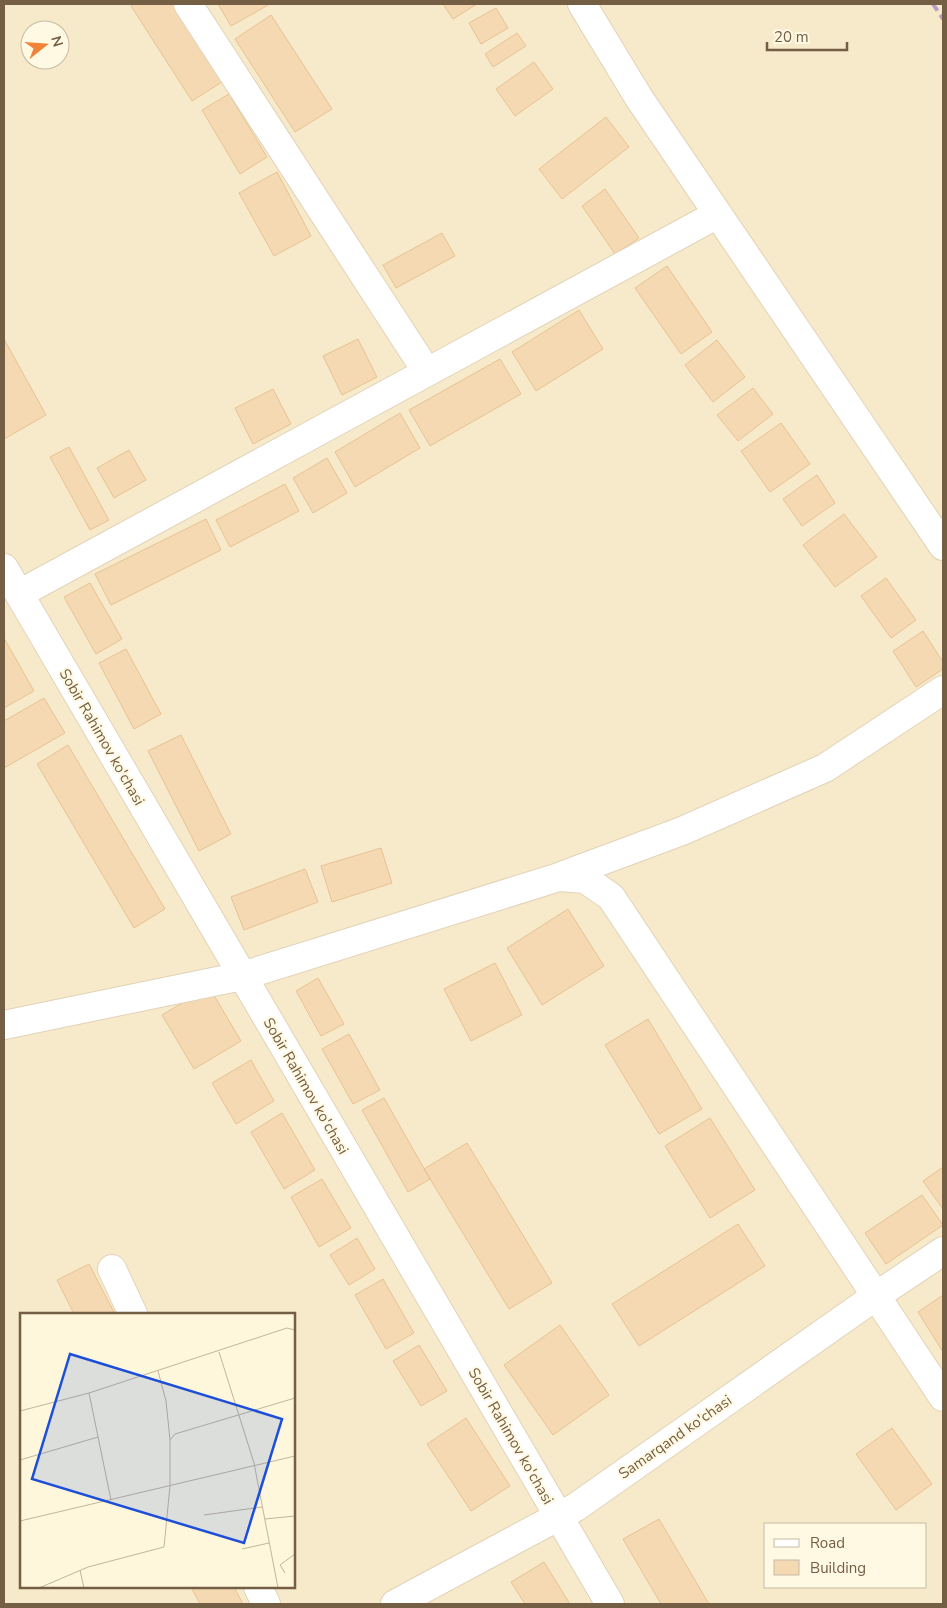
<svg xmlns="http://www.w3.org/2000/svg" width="947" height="1608" font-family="'Nunito Sans',sans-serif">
<rect width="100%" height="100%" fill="#fef7dc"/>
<!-- residential -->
<path fill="#f6eaca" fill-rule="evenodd" d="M4 4H943V1604H4ZM30 30H60V60H30ZM21 1314H294V1587H21ZM766 1524H926V1587H766Z"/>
<!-- building -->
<path fill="#f5d9b2" stroke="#e8c292" d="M134 4H173L222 82 192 101 131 6Z
M218 4H270L231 26Z
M443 4H477L453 19Z
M496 8 508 28 481 44 469 23Z
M271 15 332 109 295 132 235 39Z
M517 33 526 46 493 67 485 54Z
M534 62 553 89 515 116 496 89Z
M229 94 267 157 240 174 202 110Z
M606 117 629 147 562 199 539 169Z
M277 172 311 236 274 256 239 193Z
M605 189 639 238 615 254 582 206Z
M442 233 455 256 396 288 383 265Z
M667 266 712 332 681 354 635 288Z
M579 310 603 349 536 391 512 352Z
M4 339 46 415 4 439Z
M358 339 377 377 342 395 323 356Z
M717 340 745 377 713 402 685 365Z
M500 359 521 394 430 446 409 410Z
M753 388 773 414 738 441 717 415Z
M273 389 291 424 253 444 235 408Z
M400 413 420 448 355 487 335 452Z
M781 423 810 464 770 492 741 451Z
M69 447 109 520 90 530 50 457Z
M129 450 146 480 114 498 97 468Z
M327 458 347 493 313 513 293 478Z
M817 475 835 503 802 526 783 499Z
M285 484 299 511 230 547 216 520Z
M844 514 877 557 835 587 803 545Z
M206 519 221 550 111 605 95 574Z
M886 578 916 620 891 638 861 596Z
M90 583 122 639 96 654 64 597Z
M923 631 943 662V669L916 687 893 651Z
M4 638 34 691 4 708Z
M126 649 161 714 134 729 99 663Z
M44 698 65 733 4 768V721Z
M181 735 231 834 199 851 148 751Z
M68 745 165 909 134 928 37 764Z
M381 848 392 883 332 902 321 866Z
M305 869 318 902 244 930 231 897Z
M568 909 604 966 542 1005 507 948Z
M495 963 522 1015 471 1041 444 989Z
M318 978 344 1024 321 1036 296 991Z
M209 987 241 1041 194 1069 162 1015Z
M648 1019 702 1109 659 1134 605 1045Z
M349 1034 380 1090 353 1104 322 1049Z
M251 1060 274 1101 236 1124 212 1083Z
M384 1098 430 1179 408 1192 362 1110Z
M282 1113 315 1170 284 1189 251 1132Z
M710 1118 755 1190 710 1218 665 1146Z
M467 1143 552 1283 509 1309 424 1169Z
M943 1167V1209L923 1181Z
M322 1179 351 1228 319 1247 291 1197Z
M922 1195 943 1225 886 1264 865 1233Z
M738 1224 765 1266 639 1346 612 1304Z
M357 1238 375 1269 349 1285 330 1255Z
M89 1264 115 1314H74L57 1280Z
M383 1279 414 1333 386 1349 355 1295Z
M943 1295V1352L918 1312Z
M560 1325 609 1395 553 1435 504 1365Z
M419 1345 447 1391 421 1406 393 1361Z
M466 1418 510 1486 471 1511 427 1444Z
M892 1428 932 1484 896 1510 856 1454Z
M659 1519 709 1604H661L623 1539Z
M544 1562 570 1604H525L511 1582Z
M191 1587H234L243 1604H200Z"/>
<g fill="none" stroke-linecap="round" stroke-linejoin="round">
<defs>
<path id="minor" d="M188 4 427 372
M582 4 639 98 943 546
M4 568 610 1604
M19 594 716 215
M561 876 682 831 825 768 943 690
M4 1025 242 976 559 877 585 879 611 897 876 1296 943 1251
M112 1269 133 1314
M258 1587 266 1604"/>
<path id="tertiary" d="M395 1604 576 1507 876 1296 943 1397"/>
</defs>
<!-- minor casing -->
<use href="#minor" stroke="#e2d3b8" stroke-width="30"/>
<!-- tertiary casing -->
<use href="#tertiary" stroke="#e2d3b8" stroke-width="30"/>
<!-- minor -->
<use href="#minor" stroke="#fff" stroke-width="28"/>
<!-- tertiary -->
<use href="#tertiary" stroke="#fff" stroke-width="28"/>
<!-- rail -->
<path stroke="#ba9cc6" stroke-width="4" stroke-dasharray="8 5" stroke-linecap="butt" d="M933 4 943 19"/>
</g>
<g text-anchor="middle" stroke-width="4" stroke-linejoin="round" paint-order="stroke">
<!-- street labels -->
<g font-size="15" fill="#745e44" stroke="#fff9e4">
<text transform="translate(102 737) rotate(60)" y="5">Sobir Rahimov ko'chasi</text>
<text transform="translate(306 1086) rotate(60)" y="5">Sobir Rahimov ko'chasi</text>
<text transform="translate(511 1436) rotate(60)" y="5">Sobir Rahimov ko'chasi</text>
<text transform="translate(675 1437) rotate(-35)" y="5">Samarqand ko'chasi</text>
</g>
</g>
<!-- overview -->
<g transform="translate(20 1313)">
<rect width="275" height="275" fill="#fef7dc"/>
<path fill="none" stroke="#c3b59a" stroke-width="1" d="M199 39 234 150 258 275M138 58 146 88 150 127M69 80 91 187M0 98 69 80 267 15 275 17M0 147 78 124M184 202 242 194M245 206 275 203M0 208 275 143M222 236 249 230M60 257 64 275M265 260 260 252 275 241M19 275 68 254 144 234 150 173V127L155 121 275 85"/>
<path fill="#1d4ed8" fill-opacity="0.15" stroke="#1d4ed8" stroke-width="2.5" d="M50 41 262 106 224 230 12 166Z"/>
<rect width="275" height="275" fill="none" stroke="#745e44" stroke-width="2.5"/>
</g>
<!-- border -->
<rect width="947" height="1608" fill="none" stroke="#745e44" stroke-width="10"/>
<!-- legend -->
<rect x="764" y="1523" width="162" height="65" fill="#fff9e4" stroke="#c7bba4"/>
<rect x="774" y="1539" width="25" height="8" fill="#ffffff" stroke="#c7bba4"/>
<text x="810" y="1548" font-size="15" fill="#745e44">Road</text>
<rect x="774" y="1560" width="25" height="15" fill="#f5d9b2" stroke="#c7bba4"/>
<text x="810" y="1573" font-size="15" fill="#745e44">Building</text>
<!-- north arrow -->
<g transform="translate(45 45) rotate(73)"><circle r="24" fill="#fff9e4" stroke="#c7bba4"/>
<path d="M0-4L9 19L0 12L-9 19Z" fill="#f18338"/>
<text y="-8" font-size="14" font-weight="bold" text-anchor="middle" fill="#745e44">N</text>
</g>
<!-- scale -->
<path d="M767 42v8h80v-8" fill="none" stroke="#745e44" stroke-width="2.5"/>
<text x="774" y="42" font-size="15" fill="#745e44" stroke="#fff9e4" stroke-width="4" paint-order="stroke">20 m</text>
</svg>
